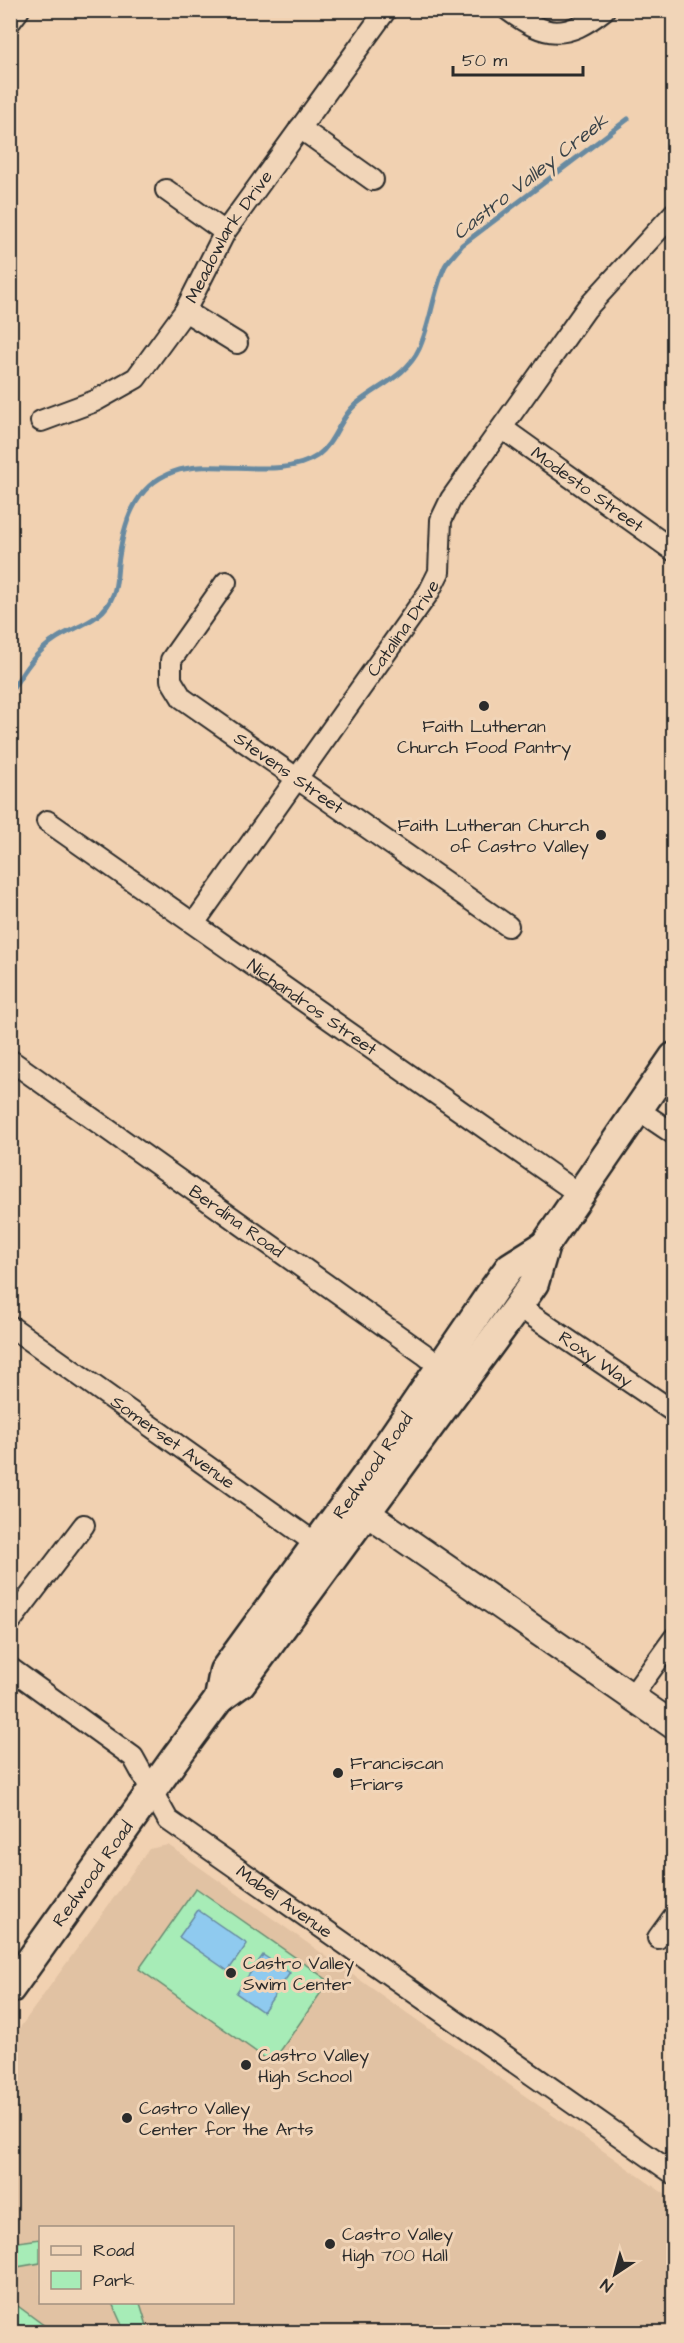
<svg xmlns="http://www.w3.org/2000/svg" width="684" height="2343" font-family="'Architects Daughter',sans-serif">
<rect width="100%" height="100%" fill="#f1d1b1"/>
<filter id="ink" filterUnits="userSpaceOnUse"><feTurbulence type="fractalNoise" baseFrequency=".0167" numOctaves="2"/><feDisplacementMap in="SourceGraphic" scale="12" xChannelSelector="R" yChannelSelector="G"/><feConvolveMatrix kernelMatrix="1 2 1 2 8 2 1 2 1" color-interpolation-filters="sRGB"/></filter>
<g filter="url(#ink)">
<!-- built -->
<path fill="#e1c2a3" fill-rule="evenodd" d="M168 1845 673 2200V2332H11V2040L149 1849ZM40 2228H232V2302H40Z"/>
<!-- green -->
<path fill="#a7ecb7" stroke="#698c71" stroke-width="1.5" d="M196 1888 329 1981 272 2063 139 1969Z
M40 2239V2263L11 2268V2243Z
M10 2301H11L53 2332H11Z
M112 2303H140L149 2332H125Z"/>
<!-- water -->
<path fill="#8fcaef" stroke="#678aa1" stroke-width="1.5" d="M198 1910 247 1944 228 1971 179 1937Z
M263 1955 290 1973 263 2012 236 1993Z"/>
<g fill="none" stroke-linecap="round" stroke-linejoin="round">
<!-- stream -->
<path stroke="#678aa1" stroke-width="5" d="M10 693C23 672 35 652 57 638 78 625 103 621 113 595 117 586 117 574 118 564 123 526 133 486 173 472 215 457 280 481 317 456 335 443 339 419 355 405 377 386 406 377 419 349 431 323 433 292 445 266 449 259 457 252 462 245L628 119"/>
<defs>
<g id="minor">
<path d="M508 10C546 38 566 40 604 10"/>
<path d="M10 22 19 10"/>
<path d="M300 128 373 180"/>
<path d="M166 190 225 232"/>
<path d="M185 311 237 343"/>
<path id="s1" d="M41 421 95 401 136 378 185 311 225 232 386 10"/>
<path id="s2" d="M502 428 674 551"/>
<path id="s3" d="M226 582 171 660V680L182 698 508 926"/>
<path id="s4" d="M47 821 579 1194"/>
<path id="s5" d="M195 922 429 592 439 572 441 520 451 499 586 309 674 213"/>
<path id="s6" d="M10 1060 424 1354 449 1374"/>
<path d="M637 1109 674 1134"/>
<path id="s7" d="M518 1306 674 1412"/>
<path id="s8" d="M10 1326 325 1550"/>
<path d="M10 1622 84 1525"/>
<path id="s9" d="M10 1668 133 1757 168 1820 674 2174"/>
<path d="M632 1696 674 1638"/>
<path d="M658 1938 674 1916"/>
</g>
<path id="tertiary" d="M351 1502 674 1726"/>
<g id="secondary">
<path id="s10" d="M219 1699 224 1671 369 1472 494 1289 510 1267 545 1245"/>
<path id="s11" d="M10 1989 176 1757 219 1699 241 1683 518 1306 534 1283 545 1245 674 1057"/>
</g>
</defs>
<!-- minor casing -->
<use href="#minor" stroke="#2b2b2b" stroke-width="24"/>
<!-- tertiary casing -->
<use href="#tertiary" stroke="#2b2b2b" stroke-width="30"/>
<!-- secondary casing -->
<use href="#secondary" stroke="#2b2b2b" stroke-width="33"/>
<!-- minor -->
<use href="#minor" stroke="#f1d5b8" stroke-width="20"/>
<!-- tertiary -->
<use href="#tertiary" stroke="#f1d5b8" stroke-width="26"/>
<!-- secondary -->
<use href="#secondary" stroke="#f1d5b8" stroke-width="28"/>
</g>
</g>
<!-- markers -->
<g fill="#2b2b2b" stroke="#f1d5b8" stroke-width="2">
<circle cx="484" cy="706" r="6"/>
<circle cx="601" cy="835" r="6"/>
<circle cx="338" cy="1773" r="6"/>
<circle cx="231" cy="1973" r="6"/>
<circle cx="246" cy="2065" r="6"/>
<circle cx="127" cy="2118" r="6"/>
<circle cx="330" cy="2244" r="6"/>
</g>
<g text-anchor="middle" stroke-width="6" stroke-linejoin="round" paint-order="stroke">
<!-- street labels -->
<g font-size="18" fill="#2b2b2b" stroke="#f1d5b8">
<text dy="6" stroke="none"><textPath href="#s1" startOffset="274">Meadowlark Drive</textPath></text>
<text dy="6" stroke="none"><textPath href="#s2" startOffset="105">Modesto Street</textPath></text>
<text dy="6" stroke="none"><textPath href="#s5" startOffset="360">Catalina Drive</textPath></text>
<text dy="6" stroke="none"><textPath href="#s3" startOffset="267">Stevens Street</textPath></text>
<text dy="6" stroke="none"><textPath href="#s4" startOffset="324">Nichandros Street</textPath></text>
<text dy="6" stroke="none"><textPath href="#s6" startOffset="278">Berdina Road</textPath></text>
<text dy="6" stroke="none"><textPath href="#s7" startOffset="94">Roxy Way</textPath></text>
<text dy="6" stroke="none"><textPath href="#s8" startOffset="200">Somerset Avenue</textPath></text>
<text dy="6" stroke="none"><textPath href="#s10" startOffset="282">Redwood Road</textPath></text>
<text dy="6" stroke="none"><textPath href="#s11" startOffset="142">Redwood Road</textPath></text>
<text dy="6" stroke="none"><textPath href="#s9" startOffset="366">Mabel Avenue</textPath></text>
</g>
<!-- poi labels -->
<g font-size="18" fill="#2b2b2b" stroke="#f1d5b8" text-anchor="start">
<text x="484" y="732" text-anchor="middle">Faith Lutheran<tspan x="484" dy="21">Church Food Pantry</tspan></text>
<text x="589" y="831" text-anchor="end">Faith Lutheran Church<tspan x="589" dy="21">of Castro Valley</tspan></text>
<text x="350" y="1769">Franciscan<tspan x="350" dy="21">Friars</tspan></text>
<text x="243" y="1969">Castro Valley<tspan x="243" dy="21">Swim Center</tspan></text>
<text x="258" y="2061">Castro Valley<tspan x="258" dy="21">High School</tspan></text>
<text x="139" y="2114">Castro Valley<tspan x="139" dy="21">Center for the Arts</tspan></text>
<text x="342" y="2240">Castro Valley<tspan x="342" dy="21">High 700 Hall</tspan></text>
</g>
<!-- water labels -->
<g font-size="20" font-style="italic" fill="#3a4348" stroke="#f1d5b8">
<text transform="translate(530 176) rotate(-38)" y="7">Castro Valley Creek</text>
</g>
</g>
<!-- margin -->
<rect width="684" height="2343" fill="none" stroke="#f1d5b8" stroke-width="36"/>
<rect x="18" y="18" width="648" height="2307" fill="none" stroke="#2b2b2b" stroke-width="2" filter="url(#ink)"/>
<!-- legend -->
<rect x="39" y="2226" width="195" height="78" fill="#f1d5b8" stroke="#a29180" stroke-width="1.5"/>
<rect x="51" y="2246" width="30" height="9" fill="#f1d5b8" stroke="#a29180" stroke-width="1.5"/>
<text x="93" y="2256" font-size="18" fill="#2b2b2b">Road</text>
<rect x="51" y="2271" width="30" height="18" fill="#a7ecb7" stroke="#a29180" stroke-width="1.5"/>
<text x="93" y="2286" font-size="18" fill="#2b2b2b">Park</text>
<!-- north arrow -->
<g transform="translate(615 2274) rotate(216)" stroke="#f1d5b8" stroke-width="4.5" paint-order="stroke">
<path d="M0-4.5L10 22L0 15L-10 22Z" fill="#2b2b2b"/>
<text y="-9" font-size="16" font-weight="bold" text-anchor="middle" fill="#2b2b2b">N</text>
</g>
<!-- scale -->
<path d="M453 66v9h130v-9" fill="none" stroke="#2b2b2b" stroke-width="3"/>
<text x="462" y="66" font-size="18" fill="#2b2b2b" stroke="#f1d5b8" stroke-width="4.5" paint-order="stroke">50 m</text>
</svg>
